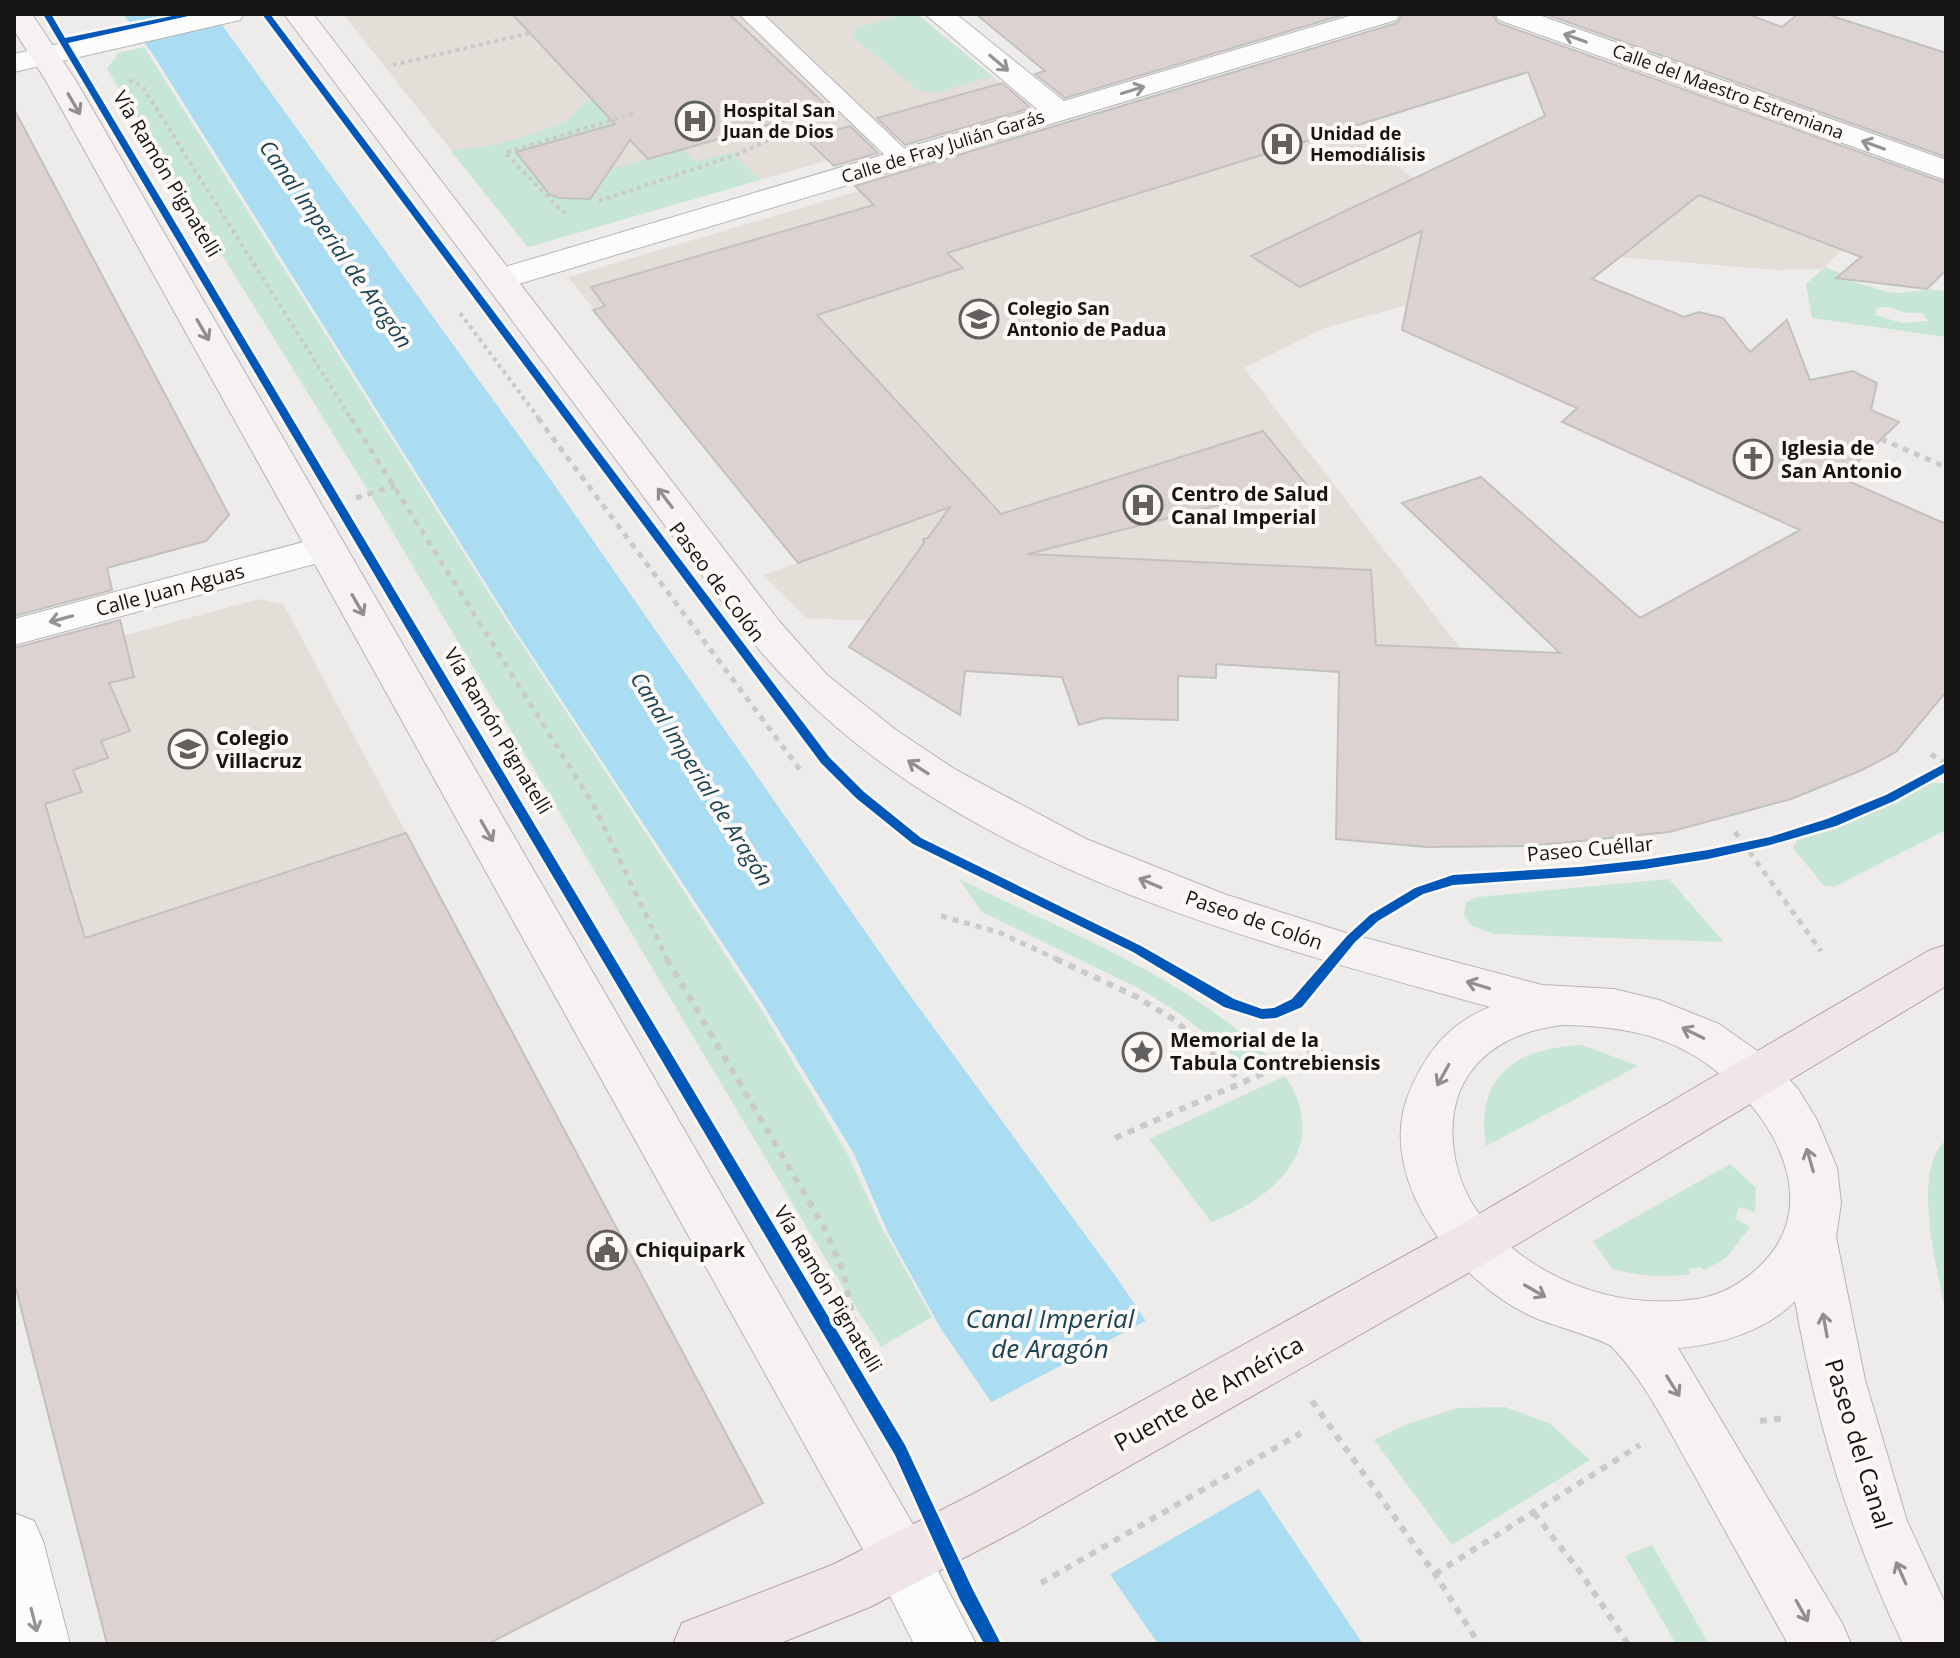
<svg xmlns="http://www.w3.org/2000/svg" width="1960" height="1658" font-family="'Open Sans',sans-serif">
<rect width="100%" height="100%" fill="#eeecea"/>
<!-- built -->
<path fill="#e4ded9" d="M343 14H917L1025 103 528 247Z
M1267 70 1431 191 1549 198 1919 179 1822 269 1774 270 1486 246 1509 277 1324 328 1244 368 1460 648 807 618 763 576 807 559 739 469 725 473 568 277Z
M260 599 284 605 406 833 14 961V665Z"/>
<!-- green -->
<path fill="#c8e6d7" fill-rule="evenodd" d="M903 14H917L992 76 935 93 918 90 852 36 857 28Z
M144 47 508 623 761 1009 846 1151 882 1228 932 1317 881 1347 828 1263 364 484 107 69 118 53Z
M615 92 639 118 516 152C536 180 548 204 585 196L594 174 683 149 695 162 732 152 760 180 528 247 451 151 498 144 536 133 567 121 583 104Z
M1825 267 1842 274 1837 278C1857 281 1870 288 1888 292 1908 296 1925 285 1946 292V337L1812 318 1806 284ZM1888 307 1907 313H1923L1928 321 1902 323 1875 315 1877 308Z
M1930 783H1946V830L1834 887 1824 886 1793 848 1797 840 1881 809Z
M959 879C1066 932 1178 973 1267 1055L1244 1064 1179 1013 1140 989 982 912Z
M1669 879 1724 942 1494 934 1472 926 1464 915 1466 902 1477 897Z
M1582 1045 1638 1066 1486 1146C1475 1075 1516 1048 1582 1045Z
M1285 1076C1332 1145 1277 1198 1211 1222L1149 1139Z
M1946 1140V1314C1938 1272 1910 1170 1946 1140Z
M1730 1164 1756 1188 1755 1212 1739 1207 1735 1219 1750 1227 1726 1258 1704 1270 1700 1267 1689 1269 1690 1274C1663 1278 1638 1276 1612 1269L1593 1241Z
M1505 1407 1549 1423 1590 1460 1452 1545 1374 1440 1407 1424 1458 1408Z
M1652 1545 1709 1644H1676L1625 1556Z"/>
<!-- water -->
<path fill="#abddf2" d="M123 14H214L546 473 906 990 1117 1278 1363 1644H1158L941 1329 888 1233 854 1154 762 1003 517 633 152 53Z"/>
<!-- pier -->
<path fill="#eeecea" d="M1149 1319 1262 1487 1107 1576 988 1404Z"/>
<!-- building -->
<path fill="#dcd2d1" stroke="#c3c1c0" stroke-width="2" fill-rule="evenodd" d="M512 14H729L829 108 648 159 630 140 590 199 560 198 550 195 516 152 615 124Z
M976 14H1346L1065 98 1035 74 1045 71Z
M1403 14H1492L1498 23 1946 183V270L1927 289 1836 278 1861 257 1699 195 1592 279 1684 317 1699 312 1723 318 1750 352 1787 320 1810 380 1853 371 1877 383 1871 410 1899 422 1841 478 1946 524V692L1896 752 1862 770 1791 799 1669 832 1529 846 1427 847 1336 839 1339 672 1216 664V678L1178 676V720L1103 718 1079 725 1062 677 965 671 960 715 849 647 924 543 923 539 928 538 950 507 798 563 593 310 605 306 591 287 874 205 855 186 1397 23ZM1528 72 1545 116 1251 256 1300 287 1422 231 1402 330 1577 408 1562 422 1800 530 1640 618 1481 477 1402 503 1560 653 1376 645 1371 570 1028 554 1305 483 1263 431 1001 514 817 315 963 268 947 253Z
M1545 14H1747L1782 27 1798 14H1826L1946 53V157Z
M1002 83 1031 108 905 145 877 118Z
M14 109 229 515 206 541 107 568 112 590 14 616Z
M850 126 878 153 834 166 805 138Z
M120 620 134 677 109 683 130 731 101 741 108 758 73 770 82 792 45 804 85 938 406 833 763 1503 488 1644H107L14 1281V648Z"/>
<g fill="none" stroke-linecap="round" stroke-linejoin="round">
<defs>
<path id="service" d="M739 14H763L910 154 914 159 910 164H894Z"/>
<path id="minor" d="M192 14H244L240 20 14 72V54Z
M925 14H956L1064 101 1356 14H1400L1396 20 512 286 500 289 488 286 483 279 488 272 1037 109Z
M1495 14H1536L1946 160V180L1499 20Z
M326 536 340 539 345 548 340 557 14 645V619Z
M14 1513 34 1521 43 1541 70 1644H14Z"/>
<path id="tertiary" d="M901 1532 922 1540 976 1644H914L872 1560 880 1540Z"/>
<path id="secondary" d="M14 14H32L76 81 922 1540 930 1560 922 1580 901 1588 880 1580 46 81 14 30Z
M284 14H313L779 621 827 675 896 730 956 770 1086 839 1224 894 1343 932 1542 985 1614 989 1659 1000 1719 1024 1773 1062 1798 1089 1817 1120 1837 1168 1841 1203 1836 1237 1865 1380 1907 1521 1946 1605V1644H1903C1849 1530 1817 1425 1795 1301 1766 1331 1719 1345 1678 1348L1842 1623 1851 1644H1788C1756 1586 1723 1527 1691 1469 1667 1427 1645 1381 1612 1347 1606 1340 1548 1324 1533 1317 1460 1284 1377 1184 1407 1098 1423 1056 1447 1024 1490 1007 1224 933 916 855 740 626ZM1562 1025C1617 1026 1666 1033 1711 1067 1772 1112 1826 1203 1760 1266 1741 1284 1722 1295 1697 1299 1614 1311 1527 1278 1477 1211 1463 1191 1455 1167 1453 1143 1447 1072 1496 1033 1562 1025Z"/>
<path id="primary" d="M1946 945V986L1491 1260 1017 1530 870 1607 778 1644H673L682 1623 832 1565 977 1492 1455 1228 1930 950Z"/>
</defs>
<!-- service casing -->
<use href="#service" stroke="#b7b6b4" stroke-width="2"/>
<!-- minor casing -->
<use href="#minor" stroke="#b7b6b4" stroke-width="2"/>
<!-- tertiary casing -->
<use href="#tertiary" stroke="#b7b6b4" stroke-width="2"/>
<!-- secondary casing -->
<use href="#secondary" stroke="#b7b6b4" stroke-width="2"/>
<!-- primary casing -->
<use href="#primary" stroke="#b5a2a4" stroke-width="2"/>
<!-- path-far2 -->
<path stroke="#cbcaca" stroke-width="4" stroke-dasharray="4 4" stroke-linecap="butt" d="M393 65 530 33
M129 80 142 86 352 420
M599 201 736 155 790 130
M566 211 563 212 505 153 635 113
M460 313 540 420"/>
<!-- path-far1 -->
<path stroke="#cbcaca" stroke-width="5" stroke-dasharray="6 6" stroke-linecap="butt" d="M351 418 593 804 668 961
M538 418 801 771
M1881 439 1946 467
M356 498 395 486
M1931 754 1946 764
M1735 832 1821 951
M941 916 998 932 1061 961"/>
<!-- path -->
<path stroke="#cbcaca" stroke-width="6" stroke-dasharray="7 7" stroke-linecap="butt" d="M667 959 824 1227 843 1271 857 1336
M1056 959 1137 997 1176 1021 1241 1081
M1115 1138 1322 1048
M1312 1401 1435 1574 1479 1644
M1760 1421 1786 1418
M1534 1513 1581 1573 1628 1644
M1435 1574 1640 1445
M1041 1583 1301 1433"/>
<!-- service -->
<use href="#service" fill="#fcfcfc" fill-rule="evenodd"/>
<!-- minor -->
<use href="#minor" fill="#fcfcfc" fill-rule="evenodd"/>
<!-- tertiary -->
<use href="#tertiary" fill="#fcfcfc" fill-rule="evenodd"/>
<!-- secondary -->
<use href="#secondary" fill="#f6f1f2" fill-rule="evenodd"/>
<!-- primary -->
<use href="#primary" fill="#f0e5e7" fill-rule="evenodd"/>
<defs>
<path id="cycleway" d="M43 14H51L65 38 182 14H197L68 43 905 1445 972 1588 1001 1644H984L960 1600 895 1455Z
M262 14H270L829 757 864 792 921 838 1141 946 1234 999 1262 1009 1274 1008 1292 999 1347 936 1370 915 1415 888 1453 875 1580 867 1644 860 1708 850 1770 837 1827 819 1886 795 1946 763V772L1894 801 1836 826 1770 845 1708 859 1644 869 1580 876 1453 885 1423 894 1378 921 1355 942 1302 1007 1276 1018 1262 1019 1224 1007 1133 952 913 844 856 798 821 763Z"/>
</defs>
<!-- cycleway casing -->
<use href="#cycleway" stroke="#fdf9f7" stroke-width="5"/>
<!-- cycleway -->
<use href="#cycleway" fill="#0057b8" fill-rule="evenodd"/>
</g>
<!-- one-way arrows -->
<defs><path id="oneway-shaft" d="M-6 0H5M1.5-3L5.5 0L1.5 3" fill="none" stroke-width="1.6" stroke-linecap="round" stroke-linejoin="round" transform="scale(2)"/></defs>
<g stroke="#949494">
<use href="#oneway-shaft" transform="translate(1575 38) rotate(-160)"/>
<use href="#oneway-shaft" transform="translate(999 63) rotate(40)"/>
<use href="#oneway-shaft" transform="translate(1133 90) rotate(-17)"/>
<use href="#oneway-shaft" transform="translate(1873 145) rotate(-160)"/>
<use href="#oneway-shaft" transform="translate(61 619) rotate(165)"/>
<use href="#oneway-shaft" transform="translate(34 1620) rotate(76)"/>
</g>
<g stroke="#918e8e">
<use href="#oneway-shaft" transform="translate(74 104) rotate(60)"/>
<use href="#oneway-shaft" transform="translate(203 330) rotate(60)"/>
<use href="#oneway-shaft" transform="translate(665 498) rotate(-127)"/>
<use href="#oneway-shaft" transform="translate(358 605) rotate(60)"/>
<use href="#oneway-shaft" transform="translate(918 767) rotate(-147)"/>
<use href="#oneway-shaft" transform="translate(487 831) rotate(60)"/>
<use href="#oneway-shaft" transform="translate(1150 883) rotate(-157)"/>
<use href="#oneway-shaft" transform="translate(1478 985) rotate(-163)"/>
<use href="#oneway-shaft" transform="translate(1693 1033) rotate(-154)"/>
<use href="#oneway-shaft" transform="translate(1443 1075) rotate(119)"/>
<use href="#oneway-shaft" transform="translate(1810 1160) rotate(-106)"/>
<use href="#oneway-shaft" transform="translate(1535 1291) rotate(30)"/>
<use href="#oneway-shaft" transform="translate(1825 1325) rotate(-100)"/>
<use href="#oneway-shaft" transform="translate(1673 1386) rotate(58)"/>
<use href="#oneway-shaft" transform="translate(1901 1573) rotate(-114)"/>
<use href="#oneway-shaft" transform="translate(1802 1611) rotate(61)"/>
</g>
<!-- icons -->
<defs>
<symbol id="hospital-ring" viewBox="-11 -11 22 22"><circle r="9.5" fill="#fdf9f7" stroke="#62605f" stroke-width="1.5"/><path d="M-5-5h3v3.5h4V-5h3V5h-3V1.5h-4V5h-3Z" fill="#62605f"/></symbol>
<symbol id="school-ring" viewBox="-11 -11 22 22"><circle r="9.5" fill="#fdf9f7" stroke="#62605f" stroke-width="1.5"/><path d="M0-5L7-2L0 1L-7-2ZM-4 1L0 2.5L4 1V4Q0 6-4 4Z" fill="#62605f"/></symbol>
<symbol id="church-ring" viewBox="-11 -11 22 22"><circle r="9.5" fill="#fdf9f7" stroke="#62605f" stroke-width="1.5"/><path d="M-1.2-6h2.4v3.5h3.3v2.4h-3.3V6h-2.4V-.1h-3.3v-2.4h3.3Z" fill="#62605f"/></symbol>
<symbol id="sight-ring" viewBox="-11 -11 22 22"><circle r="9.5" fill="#fdf9f7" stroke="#62605f" stroke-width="1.5"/><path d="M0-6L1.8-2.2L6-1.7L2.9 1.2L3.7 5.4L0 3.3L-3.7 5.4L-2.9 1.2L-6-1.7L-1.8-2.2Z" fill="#62605f"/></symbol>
<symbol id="civic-ring" viewBox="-11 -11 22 22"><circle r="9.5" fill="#fdf9f7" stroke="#62605f" stroke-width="1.5"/><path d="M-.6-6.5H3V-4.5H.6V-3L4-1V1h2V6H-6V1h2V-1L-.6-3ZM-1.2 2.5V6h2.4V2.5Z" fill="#62605f"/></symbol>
</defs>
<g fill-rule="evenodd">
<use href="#hospital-ring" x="673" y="99" width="44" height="44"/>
<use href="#hospital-ring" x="1260" y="122" width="44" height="44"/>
<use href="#school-ring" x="957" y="297" width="44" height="44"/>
<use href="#church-ring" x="1731" y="437" width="44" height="44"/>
<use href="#hospital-ring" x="1121" y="483" width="44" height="44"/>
<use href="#school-ring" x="166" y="727" width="44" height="44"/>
<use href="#sight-ring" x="1120" y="1030" width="44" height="44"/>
<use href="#civic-ring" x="585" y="1228" width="44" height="44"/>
</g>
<g text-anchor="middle" stroke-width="8" stroke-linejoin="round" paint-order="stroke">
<!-- far-street labels -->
<g font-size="18" fill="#161514" stroke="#fdf9f7">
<text transform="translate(1728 92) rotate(20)" y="6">Calle del Maestro Estremiana</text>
<text transform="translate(943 147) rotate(-17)" y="6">Calle de Fray Julián Garás</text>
</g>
<!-- far-poi labels -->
<g font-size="18" font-weight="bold" fill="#161514" stroke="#fdf9f7" text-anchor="start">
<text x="723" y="117">Hospital San<tspan x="723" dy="21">Juan de Dios</tspan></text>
<text x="1310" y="140">Unidad de<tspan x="1310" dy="21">Hemodiálisis</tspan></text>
<text x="1007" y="315">Colegio San<tspan x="1007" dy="21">Antonio de Padua</tspan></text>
</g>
<!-- street labels -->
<g font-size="20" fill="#161514" stroke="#fdf9f7">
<text transform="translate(167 174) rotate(59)" y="7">Vía Ramón Pignatelli</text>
<text transform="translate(717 582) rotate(53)" y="7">Paseo de Colón</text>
<text transform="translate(170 590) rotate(-15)" y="7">Calle Juan Aguas</text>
<text transform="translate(498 731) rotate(59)" y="7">Vía Ramón Pignatelli</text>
<text transform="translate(1590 849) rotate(-5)" y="7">Paseo Cuéllar</text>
<text transform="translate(1254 920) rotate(19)" y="7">Paseo de Colón</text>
<text transform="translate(828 1289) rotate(59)" y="7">Vía Ramón Pignatelli</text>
</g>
<!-- poi labels -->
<g font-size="20" font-weight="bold" fill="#161514" stroke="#fdf9f7" text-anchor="start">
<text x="1781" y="455">Iglesia de<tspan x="1781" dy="23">San Antonio</tspan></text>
<text x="1171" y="501">Centro de Salud<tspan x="1171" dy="23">Canal Imperial</tspan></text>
<text x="216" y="745">Colegio<tspan x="216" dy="23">Villacruz</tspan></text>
<text x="1170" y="1047">Memorial de la<tspan x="1170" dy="23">Tabula Contrebiensis</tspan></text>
<text x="635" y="1257">Chiquipark</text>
</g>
<!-- water labels -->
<g font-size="22" font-style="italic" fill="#1a4454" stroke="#fdf9f7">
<text transform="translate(336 244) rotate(55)" y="8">Canal Imperial de Aragón</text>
<text transform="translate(702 779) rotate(58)" y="8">Canal Imperial de Aragón</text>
</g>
<!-- near-street labels -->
<g font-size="24" fill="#161514" stroke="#fdf9f7">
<text transform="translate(1209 1394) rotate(-29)" y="8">Puente de América</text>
<text transform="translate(1858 1444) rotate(73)" y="8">Paseo del Canal</text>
</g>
<!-- near-water labels -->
<g font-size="26" font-style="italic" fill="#1a4454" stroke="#fdf9f7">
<text x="1050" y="1328">Canal Imperial<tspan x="1050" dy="30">de Aragón</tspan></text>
</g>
</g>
<!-- border -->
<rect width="1960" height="1658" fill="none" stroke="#161514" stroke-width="32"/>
</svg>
